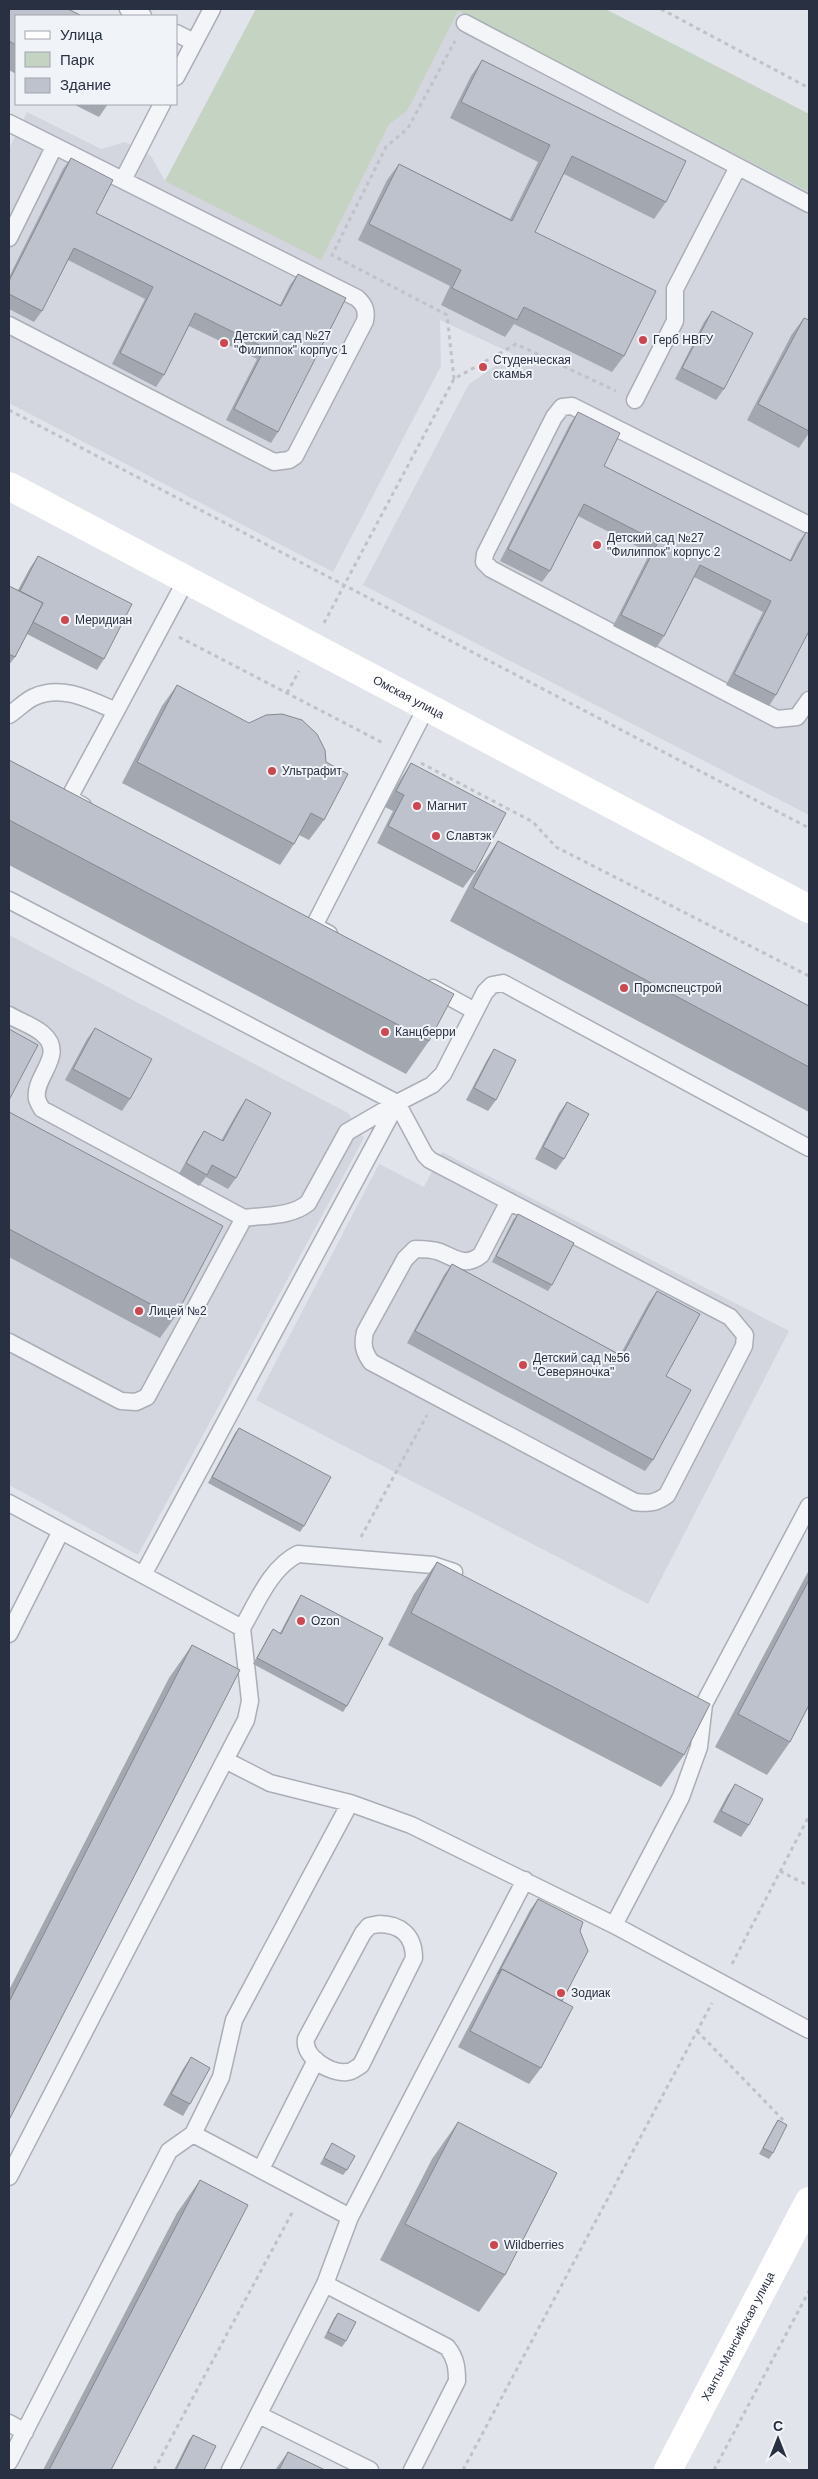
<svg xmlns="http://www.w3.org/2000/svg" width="818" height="2479" font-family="Helvetica,sans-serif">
<rect width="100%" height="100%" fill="#e1e4ea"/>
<!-- built -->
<path fill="#d3d6de" d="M256 9H605L809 114V815L363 585 469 384 513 354 440 320 441 366 333 572 9 403V149L27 112 101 149 125 142 151 156 165 181Z
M9 935 348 1113 364 1138 138 1555 9 1485Z
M442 1152 789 1331 648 1604 256 1400 379 1164 424 1187Z"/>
<!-- green -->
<path fill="#c5d3c2" d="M256 9H605L809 114V192L458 11 407 111 389 124 321 260 165 181Z"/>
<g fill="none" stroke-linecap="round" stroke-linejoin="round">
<defs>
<path id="service" d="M128 9 143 16
M465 23 809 204
M176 33 194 42
M176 77 212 9
M9 123 357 298C365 305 367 311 365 321L295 456 289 460 274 462 9 325
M123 180 162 104
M9 238 54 147
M635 400 675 321V289L738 167
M809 525 572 406 562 407 554 417 485 554 484 562 491 569 777 719 797 717 809 700
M9 715C17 710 25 701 34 697 62 684 91 700 116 711L186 580
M83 806 69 798 116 711
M9 900 397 1103 432 1085 443 1074 485 992 492 985 503 983 809 1148
M329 934 314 926 426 708
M433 988 475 1011
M9 1015C19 1021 34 1026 43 1034 67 1055 33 1076 37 1099 38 1102 40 1106 42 1109L244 1218
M397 1103 425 1155 430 1160 730 1317 745 1335 744 1346 667 1495C656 1503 649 1504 635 1502L371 1362C364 1352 362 1345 365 1332L405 1259 415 1249C424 1249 432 1249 440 1252 456 1259 466 1267 481 1255L509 1201
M9 1342 121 1401 136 1402 147 1397 244 1218C265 1215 291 1217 308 1203L347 1132 397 1103
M9 1503 242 1628 250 1701 246 1720 225 1760 270 1783 350 1803 411 1825 614 1925 809 2030
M143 1575 397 1103
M242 1628C257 1603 270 1568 298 1554L433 1565 454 1572
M9 1634 61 1531
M379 1924C400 1924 414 1935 414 1958L361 2065C356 2068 352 2072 347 2072 330 2074 303 2057 306 2039L363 1933 369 1926Z
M614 1925 681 1797 699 1747 704 1704 809 1506
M193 2134 350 2217
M261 2169 316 2060
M9 2177 225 1760
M325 2284 447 2347C456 2358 457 2368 457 2381L412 2470
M259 2415 370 2470
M9 2423 25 2432
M9 2462 169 2151 193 2134 221 2077 234 2020 350 1803
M230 2470 325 2284 350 2217 525 1880"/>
</defs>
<!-- service casing -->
<use href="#service" stroke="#aaaeb7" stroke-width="19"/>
<!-- path -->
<path stroke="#bfc2c8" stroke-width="3" stroke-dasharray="4 4" stroke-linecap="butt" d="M661 9 809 88
M454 379 447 315 332 255 386 147 408 128 455 41
M9 410 809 828
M324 623 454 379 516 344 616 391
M179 637 385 744
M287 693 299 671
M421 763 533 822 556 847 809 976
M361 1537 427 1415
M780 1871 809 1886
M732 1964 809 1816
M697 2031 785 2122
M154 2470 293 2211
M463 2470 712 2003
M714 2470 809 2291"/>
<!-- service -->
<use href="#service" stroke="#f4f5f8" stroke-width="16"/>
<!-- secondary -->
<g stroke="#fff" stroke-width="28">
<path id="s1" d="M9 486 809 909"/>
<path id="s2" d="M668 2470 809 2201"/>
</g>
</g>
<!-- wall -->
<path fill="#a3a7af" d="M9 9 16 16V74L9 70Z
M482 60 666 202 654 219 564 174 535 232 624 356 612 372 514 324 505 337 441 305 450 286 358 240 387 180 399 164 510 219 538 162 450 118 471 76Z
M73 104H108L99 117Z
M71 158 96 213 280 305 290 285 298 274 278 432 271 443 226 420 257 359 189 326 164 375 156 387 112 364 145 299 68 260 42 311 34 322 9 309V277L63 169Z
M712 311 724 389 716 400 675 379 704 322Z
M804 318 809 320V433L799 448 747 420 792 334Z
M578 412 604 466 790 560 798 543 806 532 776 695 769 706 726 685 763 612 694 577 664 636 656 648 613 626 650 553 578 516 550 571 542 582 500 561 570 424Z
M38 556 104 659 97 670 27 634 15 657 9 665V586L18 590 30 568Z
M177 685 324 820 309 840 299 835 294 844 280 865 122 783 162 706Z
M9 760 429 1041 406 1074 9 865Z
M411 763 475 872 463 888 377 843 393 811 385 807 400 780Z
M498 841 809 1006V1112L450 921 475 874Z
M95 1028 130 1099 122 1111 65 1080 87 1039Z
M494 1049 496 1100 488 1111 466 1100 487 1060Z
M246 1099 236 1178 228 1189 206 1177 199 1186 179 1174 196 1143 204 1131 221 1141 238 1111Z
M567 1102 564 1159 556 1170 535 1159 559 1113Z
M9 1112 175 1317 160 1338 9 1257Z
M518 1214 552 1285 548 1291 492 1262 513 1220Z
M452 1264 620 1355 649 1302 657 1291 666 1376 653 1460 645 1471 407 1343 444 1275Z
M239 1428 304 1526 300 1532 208 1483 235 1433Z
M437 1562 684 1755 661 1787 388 1645 414 1594Z
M809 1570V1705L790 1742 767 1775 715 1747Z
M301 1595 347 1706 343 1712 253 1664 269 1635 273 1629 280 1633 297 1601Z
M192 1645 9 2120V1990L169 1678Z
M735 1784 749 1825 741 1837 713 1822 727 1796Z
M538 1899 562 2001 541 2068 529 2084 458 2047 530 1910Z
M191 2057 190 2104 183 2116 163 2105 183 2069Z
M778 2120 773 2153 769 2159 759 2154 774 2126Z
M458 2122 505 2275 479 2312 380 2260 432 2159Z
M332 2143 347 2170 343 2175 320 2164Z
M200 2180 111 2470H43L177 2213Z
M338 2313 346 2341 342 2347 324 2338 334 2318Z
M193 2435 204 2470H174L189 2440Z
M288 2452 325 2470H275Z"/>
<!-- building -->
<path fill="#bec2cc" stroke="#85888f" d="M9 9H68L82 16H16V45L9 41Z
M482 60 686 161 666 202 572 156 535 232 656 291 624 356 524 307 517 320 452 288 461 270 369 224 399 164 512 221 550 145 461 102Z
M71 158 113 180 96 213 281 306 298 274 346 298 278 432 234 409 265 348 195 313 164 375 120 353 153 287 74 248 42 311 9 294V281Z
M712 311 753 333 724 389 682 368Z
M804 318 809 320V431L758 404Z
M578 412 620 433 604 466 791 561 806 532 809 534V631L776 695 734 674 771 601 700 565 664 636 621 615 658 542 584 504 550 571 508 549Z
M38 556 132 604 104 659 33 622 43 603 20 591Z
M9 586 43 603 15 657 9 654Z
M177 685 249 723 266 715 282 714 302 720 317 734 325 750 326 762 348 774 324 820 311 813 294 844 137 762Z
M9 760 454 994 429 1041 9 820Z
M411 763 506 813 475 872 388 826 404 795 396 791Z
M498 841 809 1006V1067L473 888Z
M95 1028 152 1059 130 1099 73 1069Z
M9 1029 38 1045 9 1100Z
M494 1049 516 1060 496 1100 474 1088Z
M246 1099 271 1113 236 1178 212 1165 207 1175 186 1163 204 1131 223 1141Z
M567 1102 589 1114 564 1159 543 1147Z
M9 1112 223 1226 175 1317 9 1229Z
M518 1214 574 1243 552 1285 496 1256Z
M452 1264 622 1356 657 1291 700 1314 666 1376 691 1390 653 1460 415 1331Z
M239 1428 331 1477 304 1526 212 1477Z
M437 1562 710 1704 684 1755 411 1613Z
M809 1580V1705L790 1742 738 1714Z
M301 1595 383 1638 347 1706 257 1658 273 1629 281 1634Z
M192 1645 240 1670 9 2120V2002Z
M735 1784 763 1799 749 1825 721 1811Z
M538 1899 583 1922 580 1931 588 1951 562 2001 502 1969 498 1974Z
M502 1969 573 2007 541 2068 470 2031Z
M191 2057 210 2068 190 2104 171 2094Z
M778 2120 787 2125 773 2153 763 2148Z
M458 2122 557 2173 505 2275 405 2224Z
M332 2143 355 2156 347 2170 324 2158Z
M200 2180 248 2205 111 2470H49Z
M338 2313 356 2322 346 2341 328 2332Z
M193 2435 216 2446 204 2470H176Z
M288 2452 325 2470H279Z"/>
<!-- markers -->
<g fill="#cd4750" stroke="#f0f3f7" stroke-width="2">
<circle cx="643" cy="340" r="5"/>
<circle cx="224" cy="343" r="5"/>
<circle cx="483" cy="367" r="5"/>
<circle cx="597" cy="545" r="5"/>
<circle cx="65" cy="620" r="5"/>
<circle cx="272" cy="771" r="5"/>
<circle cx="417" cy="806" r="5"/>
<circle cx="436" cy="836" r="5"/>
<circle cx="624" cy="988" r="5"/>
<circle cx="385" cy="1032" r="5"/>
<circle cx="139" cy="1311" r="5"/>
<circle cx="523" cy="1365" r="5"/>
<circle cx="301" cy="1621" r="5"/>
<circle cx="561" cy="1993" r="5"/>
<circle cx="494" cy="2245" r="5"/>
</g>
<g text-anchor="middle" stroke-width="4" stroke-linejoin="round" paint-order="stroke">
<!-- poi labels -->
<g font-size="12" fill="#293041" stroke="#f0f3f7" text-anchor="start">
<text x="234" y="340">Детский сад №27<tspan x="234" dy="14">"Филиппок" корпус 1</tspan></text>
<text x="653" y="344">Герб НВГУ</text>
<text x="493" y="364">Студенческая<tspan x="493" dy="14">скамья</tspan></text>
<text x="607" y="542">Детский сад №27<tspan x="607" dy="14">"Филиппок" корпус 2</tspan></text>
<text x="75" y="624">Меридиан</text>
<text x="282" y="775">Ультрафит</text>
<text x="427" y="810">Магнит</text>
<text x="446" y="840">Славтэк</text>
<text x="634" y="992">Промспецстрой</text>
<text x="395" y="1036">Канцберри</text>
<text x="149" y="1315">Лицей №2</text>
<text x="533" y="1362">Детский сад №56<tspan x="533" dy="14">"Северяночка"</tspan></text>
<text x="311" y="1625">Ozon</text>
<text x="571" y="1997">Зодиак</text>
<text x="504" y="2249">Wildberries</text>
</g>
<!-- street labels -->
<g font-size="12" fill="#293041" stroke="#f0f3f7">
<text dy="4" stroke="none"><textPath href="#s1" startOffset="452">Омская улица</textPath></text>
<text dy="4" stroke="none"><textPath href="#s2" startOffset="151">Ханты-Мансийская улица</textPath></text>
</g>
</g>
<!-- border -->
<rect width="818" height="2479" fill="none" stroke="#293041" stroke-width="20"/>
<!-- legend -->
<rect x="15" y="15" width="162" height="90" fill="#f0f3f7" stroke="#a0a5ae"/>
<rect x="25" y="31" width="25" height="8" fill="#ffffff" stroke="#a0a5ae"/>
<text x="60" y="40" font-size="15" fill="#293041">Улица</text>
<rect x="25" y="52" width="25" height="15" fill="#c5d3c2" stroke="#a0a5ae"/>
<text x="60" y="65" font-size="15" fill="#293041">Парк</text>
<rect x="25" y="78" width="25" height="15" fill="#bec2cc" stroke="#a0a5ae"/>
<text x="60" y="90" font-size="15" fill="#293041">Здание</text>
<!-- north arrow -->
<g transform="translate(778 2439)" stroke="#f0f3f7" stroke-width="4" paint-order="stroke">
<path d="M0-4L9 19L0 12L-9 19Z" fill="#293041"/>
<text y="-8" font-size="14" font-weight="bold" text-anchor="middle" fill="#293041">С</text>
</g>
</svg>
